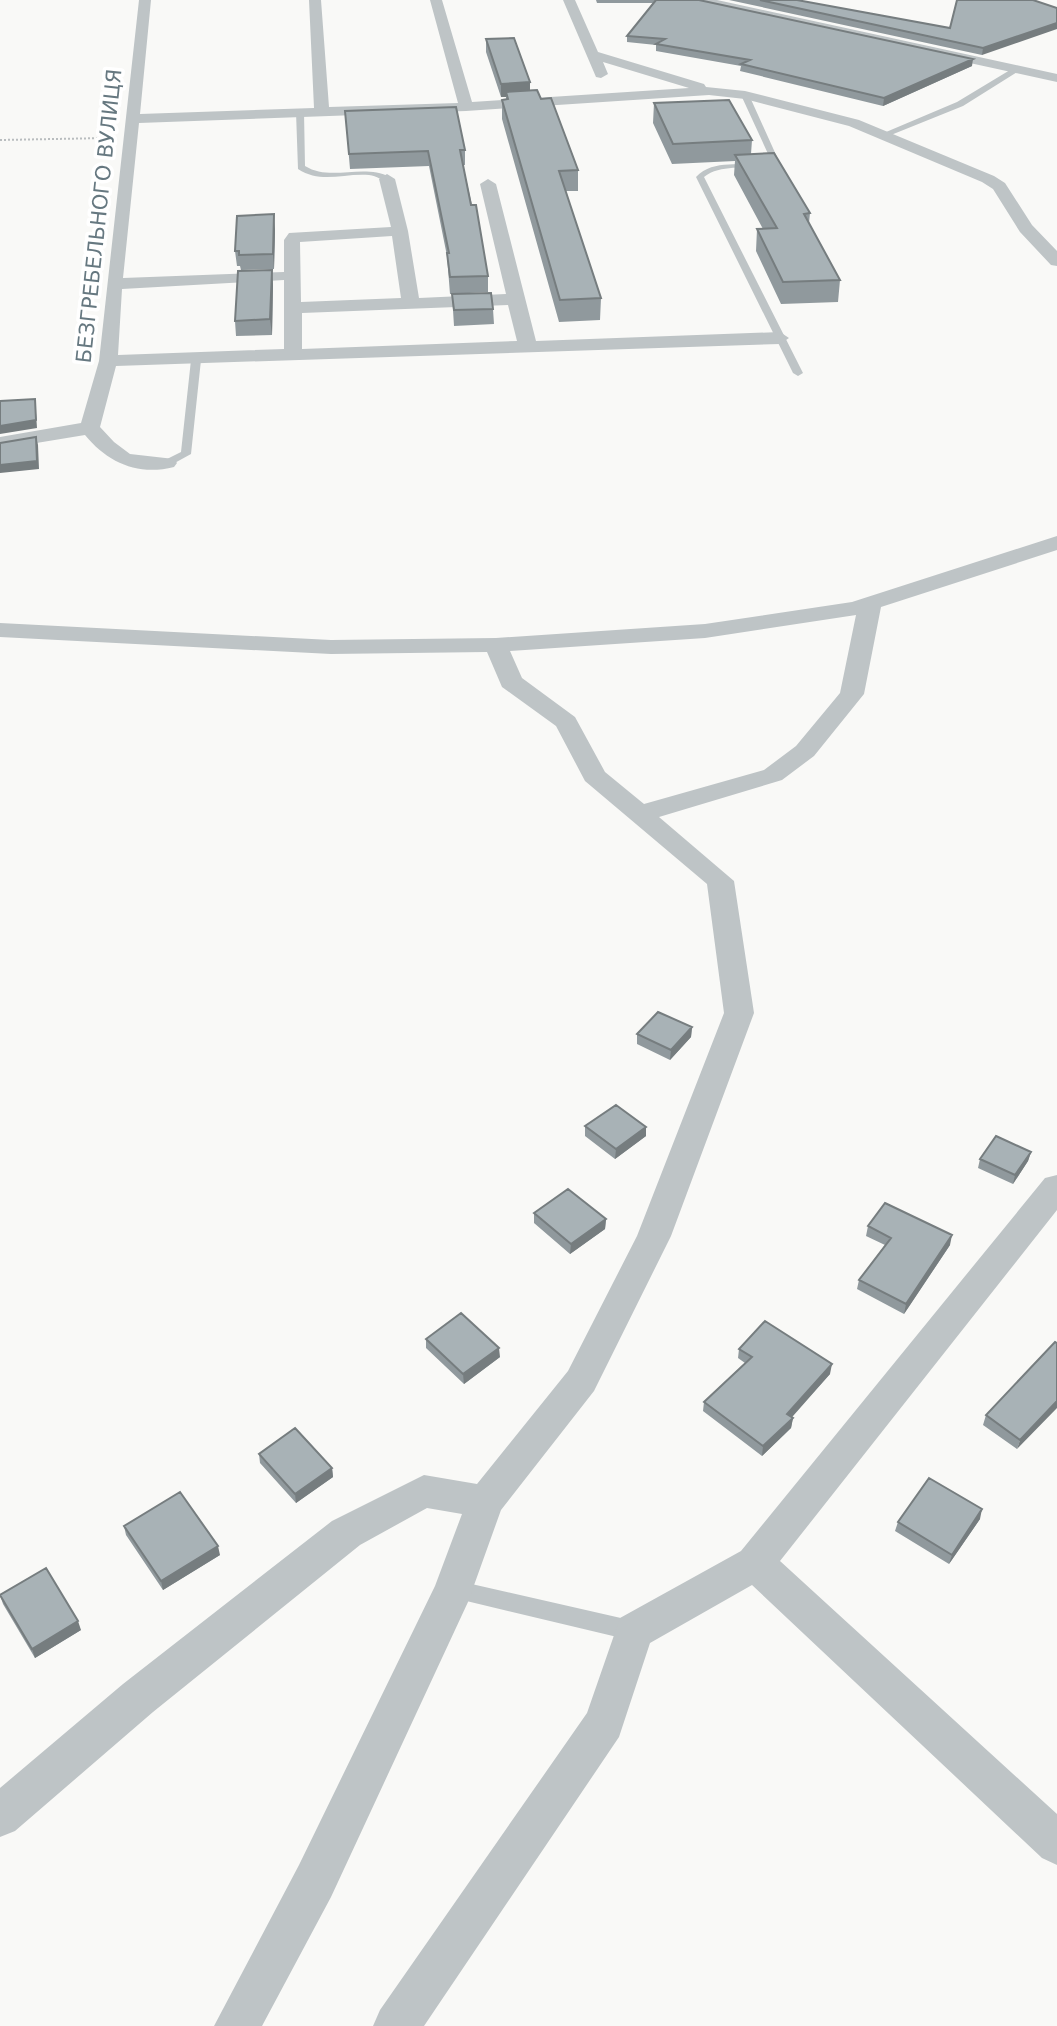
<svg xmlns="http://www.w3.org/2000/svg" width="1057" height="2026" font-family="'DejaVu Sans',sans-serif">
<rect width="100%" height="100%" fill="#f9f9f7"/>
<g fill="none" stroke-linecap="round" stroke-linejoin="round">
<!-- path -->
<path stroke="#b9bdbf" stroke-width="2" stroke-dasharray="2 2" stroke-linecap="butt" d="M0 140 108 138"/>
<!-- lane -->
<path fill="#bec4c6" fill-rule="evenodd" d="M1015 67 1022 69 963 106 886 137 879 135 957 102Z
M745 93 749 95 777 157C756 175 725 160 704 177L803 373 798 376 793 373 696 177C716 156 746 171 769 156L741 95Z
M300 110 304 112 305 166C331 182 362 163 390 177V181C382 181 377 176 369 175 343 173 321 184 298 169L296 112Z
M196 357 201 360 191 454 171 465H163V461L181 452 191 360Z
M454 1580 634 1621 641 1624 645 1631 641 1638 634 1641 454 1598 447 1596 444 1589 447 1582Z"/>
<!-- street -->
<path fill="#bec4c6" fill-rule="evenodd" d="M139 0H151L140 114 314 108 309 0H321L329 107 458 103 430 0H442L472 102 689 88 603 62 608 74 601 78 596 77 563 0H575L598 52 704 84 706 87 745 91 859 120 994 176 1005 183 1032 225 1057 251V266L1051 265 1020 232 993 189 982 182 849 126 745 99 709 95 466 111 139 123 123 278 284 272V240L289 233 391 227 379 179 387 174 395 179 408 231 419 298 506 294 480 184 488 179 496 184 536 341 780 332 789 338 780 344 116 366 100 427 114 442 130 454 174 459 177 463 174 467C138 476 108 463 85 435L0 449V437L81 423 99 361ZM392 236 401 298 301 302 300 242ZM284 280V349L118 355 122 289ZM508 305 517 341 302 349V313Z
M693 0H717L1057 74V82L699 4Z
M1057 536V550L881 607 864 694 814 756 782 780 659 817 734 881 754 1013 671 1236 594 1391 501 1510 468 1602 331 1897 262 2026H214L299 1865 435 1586 462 1514 427 1508 360 1545 153 1712 15 1831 0 1837V1788L123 1684 332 1521 424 1475 477 1484 568 1371 637 1236 724 1013 707 884 585 781 556 726 502 687 487 652 331 654 0 637V623L331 640 496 638 705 624 852 602ZM856 615 840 693 796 746 764 770 644 804 605 772 575 717 522 678 510 651 705 638Z
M1057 1175V1210L780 1561 1057 1814V1865L1042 1858 752 1585 650 1643 619 1737 424 2026H373L380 2010 587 1713 620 1618 741 1551 1045 1178Z"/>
</g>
<!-- wall -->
<path fill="#90999d" d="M596 0H699L972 66 883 106 740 71 741 66 656 51V45L627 42V36L653 3H597Z
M729 0H797L950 28 1033 0 982 55Z
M486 39 530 90 578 170V191H565L601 298 600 320 559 322 502 119V100H506V97H501L486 52Z
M654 103 752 140 751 154 810 213 809 223 840 280 838 302 781 304 756 251 757 229H763L734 175 735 161 672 164 653 123Z
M345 111 465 150V165H463L488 276V292L450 294 447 256 429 166 350 169Z
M275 229 274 269 241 270 240 266H237L235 251Z
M272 270 273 285 272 335 236 336 235 321Z
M452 294 493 309 494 324 454 326Z
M692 1027 691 1037 670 1060 637 1044V1034Z
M585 1126 646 1136 615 1159 585 1136Z
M1031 1152 1028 1161 1013 1184 978 1168 980 1159Z
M534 1213 606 1219 605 1229 570 1254 534 1223Z
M868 1226 950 1245 904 1314 857 1289 859 1280 885 1245 866 1236Z
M426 1339 500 1357 464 1384 426 1348Z
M1055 1342 1017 1449 983 1425 986 1415Z
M739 1349 830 1374 791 1417 793 1418 791 1428 762 1456 703 1411 704 1402 745 1363 738 1358Z
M259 1454 332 1468 333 1477 296 1503 260 1463Z
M980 1519 949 1564 895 1531 898 1522Z
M124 1526 220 1555 163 1590 126 1535Z
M0 1595 81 1630 35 1658 3 1604Z"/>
<!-- shaded-wall -->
<path fill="#767d7f" d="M1057 23V29L982 55 983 48Z
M973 59 972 66 883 106 884 98Z
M530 82V95L506 92V97H501V84Z
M274 214 275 229 274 269 273 254Z
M272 270 273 285 272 335 270 319Z
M35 399 37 428 0 434V426Z
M36 437 38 445 39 469 0 473V465Z
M692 1027 691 1037 670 1060 671 1050Z
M646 1127V1136L615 1159 616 1149Z
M1031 1152 1028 1161 1013 1184 1015 1175Z
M606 1219 605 1229 570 1254 571 1244Z
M952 1235 950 1245 904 1314 906 1304Z
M499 1348 500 1357 464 1384 463 1374Z
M832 1364 830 1374 786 1424 787 1414Z
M1057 1401V1408L1017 1449 1020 1440Z
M793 1418 791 1428 762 1456 763 1446Z
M332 1468 333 1477 296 1503 295 1494Z
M982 1509 980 1519 949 1564 952 1555Z
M218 1546 220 1555 163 1590 161 1581Z
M78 1621 81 1630 35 1658 32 1649Z"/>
<!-- building -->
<path fill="#a8b2b6" stroke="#767d7f" stroke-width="2" d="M656 0H699L973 59 884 98 741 64 750 60 656 44 665 39 627 36Z
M760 0H797L950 28 957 0H1033L1057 8V23L983 48Z
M514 38 530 82 501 84 486 39Z
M537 90 541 99 551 98 578 170 559 171 601 298 560 300 502 100 508 99 506 92Z
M729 100 752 140 673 144 654 103Z
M456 107 465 150H460L471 205H476L488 276 450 277 447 253H449L428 151 349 154 345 111Z
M774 153 810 213 804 214 840 280 783 282 757 229 777 228 735 155Z
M274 214 273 254 239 255V251H235L237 216Z
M272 270 270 319 235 321 238 271Z
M491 293 493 309 454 310 452 294Z
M35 399 36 420 0 426V401Z
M36 437 37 461 0 465V443Z
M658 1012 692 1027 671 1050 637 1034Z
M616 1105 646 1127 616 1149 585 1126Z
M996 1136 1031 1152 1015 1175 980 1159Z
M568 1189 606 1219 571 1244 534 1213Z
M885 1203 952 1235 906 1304 859 1280 891 1238 868 1226Z
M461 1313 499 1348 463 1374 426 1339Z
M765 1321 832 1364 787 1414 793 1418 763 1446 704 1402 752 1357 739 1349Z
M1055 1342 1057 1343V1401L1020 1440 986 1415Z
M295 1428 332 1468 295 1494 259 1454Z
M929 1478 982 1509 952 1555 898 1522Z
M180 1492 218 1546 161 1581 124 1526Z
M46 1568 78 1621 32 1649 0 1595Z"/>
<g text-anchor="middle" stroke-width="7" stroke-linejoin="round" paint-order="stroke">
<!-- far-street labels -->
<g font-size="21" fill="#667880" stroke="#fff">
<text transform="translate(99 216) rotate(-84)" y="7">БЕЗГРЕБЕЛЬНОГО ВУЛИЦЯ</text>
</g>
</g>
</svg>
